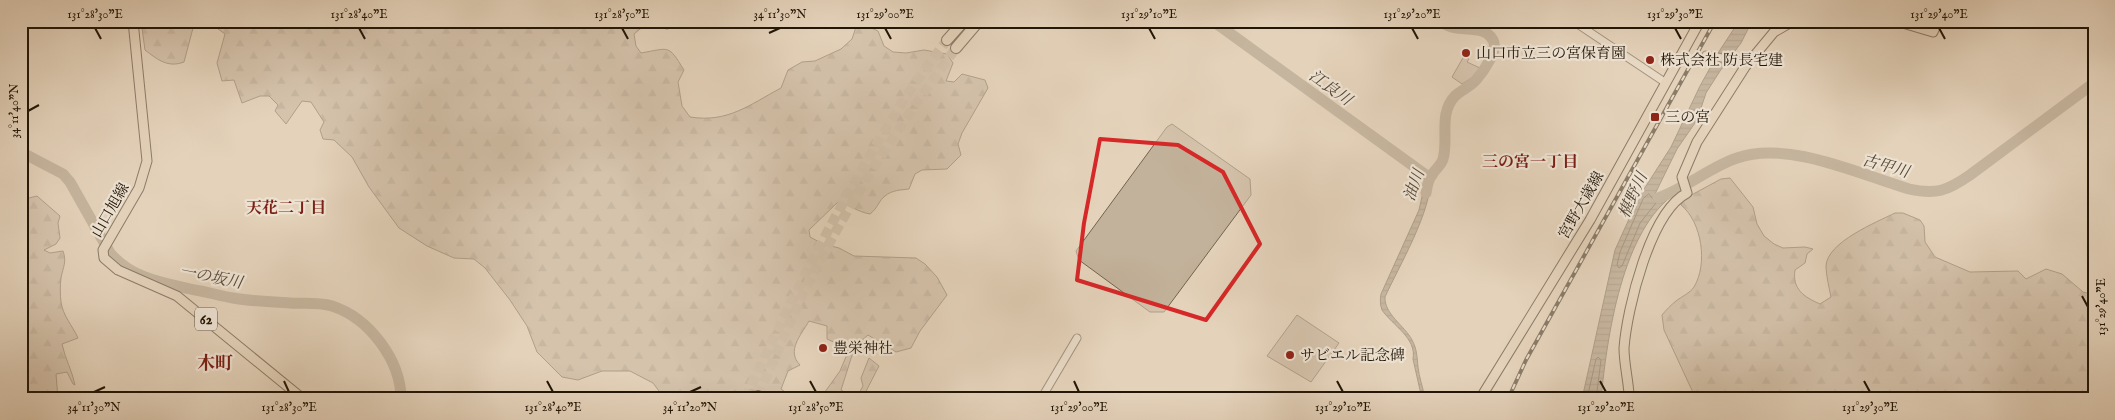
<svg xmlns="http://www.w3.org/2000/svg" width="2115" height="420" font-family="'IM FELL English','Noto Serif JP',serif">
<defs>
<pattern id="forest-firs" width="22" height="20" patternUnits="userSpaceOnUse" patternTransform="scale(1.25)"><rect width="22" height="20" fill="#c3b29b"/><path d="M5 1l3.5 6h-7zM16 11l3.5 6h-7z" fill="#a79884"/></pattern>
<pattern id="water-rules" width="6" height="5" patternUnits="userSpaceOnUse" patternTransform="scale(1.25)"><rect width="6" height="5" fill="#a2927d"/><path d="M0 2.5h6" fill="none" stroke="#847664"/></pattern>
</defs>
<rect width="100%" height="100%" fill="#e4d2ba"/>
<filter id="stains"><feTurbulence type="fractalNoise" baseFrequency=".004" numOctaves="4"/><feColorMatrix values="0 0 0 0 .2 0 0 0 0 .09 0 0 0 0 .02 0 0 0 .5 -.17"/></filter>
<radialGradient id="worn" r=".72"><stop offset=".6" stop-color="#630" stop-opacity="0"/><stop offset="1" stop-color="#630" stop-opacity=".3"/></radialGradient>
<!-- green -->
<path fill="#c3b29b" stroke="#726450" d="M1464 56 1469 59 1467 62 1480 68 1473 77 1462 84 1452 77Z
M1172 124 1250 179 1251 195 1164 312H1150L1079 260 1076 251 1167 127Z
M1297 315 1339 343 1311 382 1267 356Z"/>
<!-- forest -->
<path fill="url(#forest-firs)" stroke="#726450" d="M141 21H643L645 25 634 34 636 46 641 53C670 48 668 44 684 70L678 82 682 106 690 117C728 123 749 105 781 88L788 70 802 62 815 61 841 49 852 39 856 27 851 21H864L867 26 878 31 884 46 893 52 906 53 924 50 947 54 953 63 946 81 954 82 962 74 985 80 988 88 962 133 958 144 961 155 947 169 922 170 915 174 909 189C901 190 892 190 885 196 879 200 878 208 870 214 858 212 850 205 838 202L809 230 810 237 823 244 839 248 854 256 916 258 925 264 937 277 947 295 920 331 911 348 896 352 868 335 855 346 841 390 856 399 863 386 861 378 869 358 879 366 862 399H804L807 393 822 396 840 371 848 352 854 347 847 351 838 344 827 339V326L809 321C801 335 786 351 800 365L788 371 781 389 788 394 789 399H762L763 393C751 388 743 389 734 399H665L653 383 630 371H602L578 380 562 377 537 352 527 326 510 300 485 268 474 259 454 258 427 246 399 228 369 187 352 157 334 140 323 139 320 130 324 122 311 102 302 101 286 124 275 111 278 105 269 96H260L242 103 234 80 222 81 217 63 225 34 214 26 198 24 193 28 184 62C168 68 158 60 145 50Z
M1730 178 1753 207 1757 224 1764 236 1774 244 1783 248 1805 247 1813 249 1807 254 1805 263 1795 270C1792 289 1804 297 1820 304L1831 297C1829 287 1826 275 1826 266 1827 242 1877 222 1895 213H1903L1920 220 1924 226 1925 242 1935 257 1970 272 2018 271 2026 279 2046 269 2062 274 2083 292 2094 295V399H1696L1664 330 1662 315C1666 310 1671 305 1676 301 1681 297 1690 293 1694 287 1708 264 1702 222 1681 205L1684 199 1721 179Z
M37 196 60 216 58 223 60 238 56 244 44 250 50 253 63 251C67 262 63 267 61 278 60 285 60 295 61 302 63 316 72 325 78 338L62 344C65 359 72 370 75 385L73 384 67 372 56 374 58 399H21V200Z"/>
<!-- water -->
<path fill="url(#water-rules)" stroke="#6e604d" d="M1739 21H1752L1741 43 1720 71 1706 93 1697 120 1677 149 1655 194 1659 197 1669 192 1676 193C1622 229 1607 337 1601 399H1582L1615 250 1639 197 1671 147 1700 86 1720 50Z
M1430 178C1433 209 1398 268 1385 297 1384 314 1405 326 1412 340 1417 349 1417 357 1418 367 1419 377 1423 388 1425 398L1422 399 1413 359C1417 338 1392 325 1382 310 1380 305 1380 299 1381 294L1419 210 1425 183Z"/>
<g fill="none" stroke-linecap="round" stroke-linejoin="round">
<!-- shore -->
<path stroke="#625442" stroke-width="1" d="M1649 194 1656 203 1640 223 1622 266 1619 268 1617 265 1620 252 1643 199Z
M1587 399 1596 359 1598 357 1601 360 1596 399"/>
<!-- river -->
<path stroke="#a2927d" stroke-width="11" d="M1213 21 1430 178
M21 152 63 174 70 182 110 253C132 279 164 283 195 290 208 292 220 296 233 298 249 301 273 302 290 303 304 304 318 302 332 306 369 318 401 360 401 399
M1426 193C1427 187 1428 179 1432 175 1435 169 1441 166 1443 159 1449 139 1438 114 1455 96 1461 90 1470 87 1476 80 1483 72 1499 50 1493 40 1481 21 1457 36 1441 21
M1658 198C1686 188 1710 167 1737 158 1787 140 1859 174 1909 189 1936 195 1947 191 1970 175L2094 83"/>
<!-- highway-tunnel -->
<path stroke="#bdac96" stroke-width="10" stroke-dasharray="10 5" stroke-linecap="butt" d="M758 396C773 362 788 326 804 292 846 206 899 125 956 48
M745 399C792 298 841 200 900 106 914 83 931 62 947 40"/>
<defs>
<path id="minor" d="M797 21H811
M1573 21 1666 83
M667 25 673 21
M1706 55 1749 63
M1041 399 1077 338"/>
<path id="major" d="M133 21 147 161 139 188 103 250 104 258 118 270 177 296 303 399
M1896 21 1933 32 1938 21
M1480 399 1590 220 1700 21
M1632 399 1629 394C1628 379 1624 363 1624 348 1627 309 1650 212 1687 193L1682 177 1697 142 1745 67 1774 32 1793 21"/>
<path id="highway" d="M947 40 964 21
M956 48 979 21
M757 399 758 396"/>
</defs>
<!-- minor casing -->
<use href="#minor" stroke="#524433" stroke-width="9"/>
<!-- major casing -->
<use href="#major" stroke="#211506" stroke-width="11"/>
<!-- highway casing -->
<use href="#highway" stroke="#211506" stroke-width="12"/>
<!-- minor -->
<use href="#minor" stroke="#ede2d2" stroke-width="7"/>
<!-- major -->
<use href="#major" stroke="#e4d2ba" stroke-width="9"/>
<!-- highway -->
<use href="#highway" stroke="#e4d2ba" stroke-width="10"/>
<defs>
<path id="rail" d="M1508 399 1526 360 1715 21"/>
</defs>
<!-- rail casing -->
<use href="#rail" stroke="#211506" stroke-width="4"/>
<!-- rail -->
<use href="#rail" stroke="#ede2d2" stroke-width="2" stroke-dasharray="5.5" stroke-linecap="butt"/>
</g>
<!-- marked area -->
<path d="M0 0H2115V420H0ZM1100 139 1178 145 1223 172 1260 244 1206 320 1077 280 1084 223Z" fill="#e4d2ba" fill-opacity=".55" fill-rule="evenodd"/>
<path fill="none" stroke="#d62828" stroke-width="4" stroke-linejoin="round" d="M1100 139 1178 145 1223 172 1260 244 1206 320 1077 280 1084 223Z"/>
<!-- ticks -->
<path fill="none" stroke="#211506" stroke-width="2" d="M95 28 101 39M359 28 365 39M622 28 628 39M885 28 891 39M1149 28 1155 39M1412 28 1418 39M1675 28 1681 39M1939 28 1945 39M769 33 780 28M28 111 39 105M2082 296 2088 307M284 381 289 392M547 381 553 392M810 381 816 392M1074 381 1079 392M1337 381 1343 392M1600 381 1606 392M1864 381 1870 392M94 392 105 387M690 392 701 387"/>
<!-- markers -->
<g fill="#8f2418" stroke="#ede2d2" stroke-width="2">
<circle cx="1466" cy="53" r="5"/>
<circle cx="1650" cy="60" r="5"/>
<rect x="1650" y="112" width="10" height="10" rx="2.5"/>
<circle cx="823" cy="348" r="5"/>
<circle cx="1290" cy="355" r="5"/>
</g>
<g text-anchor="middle" stroke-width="4.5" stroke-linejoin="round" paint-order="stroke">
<!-- shield labels -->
<rect fill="#ede2d2" stroke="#5e5243" stroke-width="1" x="195" y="307.5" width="22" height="23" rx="4"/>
<g font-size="14" font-weight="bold" fill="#211506">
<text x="206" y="324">62</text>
</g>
<!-- poi labels -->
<g font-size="15" fill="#211506" stroke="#ede2d2" text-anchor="start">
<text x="1476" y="58">山口市立三の宮保育園</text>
<text x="1660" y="65">株式会社 防長宅建</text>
<text x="1665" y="122">三の宮</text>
<text x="833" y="353">豊栄神社</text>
<text x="1300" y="360">サビエル記念碑</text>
</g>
<!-- street labels -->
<g font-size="15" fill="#211506" stroke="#ede2d2">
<text transform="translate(1581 205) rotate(-60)" y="5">宮野大歳線</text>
<text transform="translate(110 210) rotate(-60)" y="5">山口旭線</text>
</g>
<!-- water labels -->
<g font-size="16" font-style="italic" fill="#554736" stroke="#ede2d2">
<text transform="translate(1331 87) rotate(36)" y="6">江良川</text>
<text transform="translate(1886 165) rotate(16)" y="6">古甲川</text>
<text transform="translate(1413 185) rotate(-70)" y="6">油川</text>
<text transform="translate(1632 195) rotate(-66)" y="6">椹野川</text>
<text transform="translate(211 276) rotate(11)" y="6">一の坂川</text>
</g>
<!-- neighbourhood labels -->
<g font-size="16" font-weight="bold" fill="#7a1f14" stroke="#ede2d2">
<text x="1530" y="167">三の宮一丁目</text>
<text x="286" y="213">天花二丁目</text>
</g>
<!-- quarter labels -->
<g font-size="18" font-weight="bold" fill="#7a1f14" stroke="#ede2d2">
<text x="215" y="369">木町</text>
</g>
</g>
<!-- margin -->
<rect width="2115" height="420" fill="none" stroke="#e4d2ba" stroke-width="55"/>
<rect x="28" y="28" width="2060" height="364" fill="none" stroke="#211506" stroke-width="2"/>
<g font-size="12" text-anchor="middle" fill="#211506">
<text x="95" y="18">131°28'30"E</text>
<text x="359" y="18">131°28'40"E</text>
<text x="622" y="18">131°28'50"E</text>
<text x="780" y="18">34°11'30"N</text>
<text x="885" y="18">131°29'00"E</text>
<text x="1149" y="18">131°29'10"E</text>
<text x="1412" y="18">131°29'20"E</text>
<text x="1675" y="18">131°29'30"E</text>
<text x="1939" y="18">131°29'40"E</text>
<text transform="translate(14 111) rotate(-90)" y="4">34°11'40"N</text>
<text transform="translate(2101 307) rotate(-90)" y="4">131°29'40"E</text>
<text x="94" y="411">34°11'30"N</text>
<text x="289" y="411">131°28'30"E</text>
<text x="553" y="411">131°28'40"E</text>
<text x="690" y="411">34°11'20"N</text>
<text x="816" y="411">131°28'50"E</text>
<text x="1079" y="411">131°29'00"E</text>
<text x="1343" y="411">131°29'10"E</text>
<text x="1606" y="411">131°29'20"E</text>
<text x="1870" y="411">131°29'30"E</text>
</g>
<rect width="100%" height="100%" filter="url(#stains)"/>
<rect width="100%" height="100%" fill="url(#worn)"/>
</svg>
